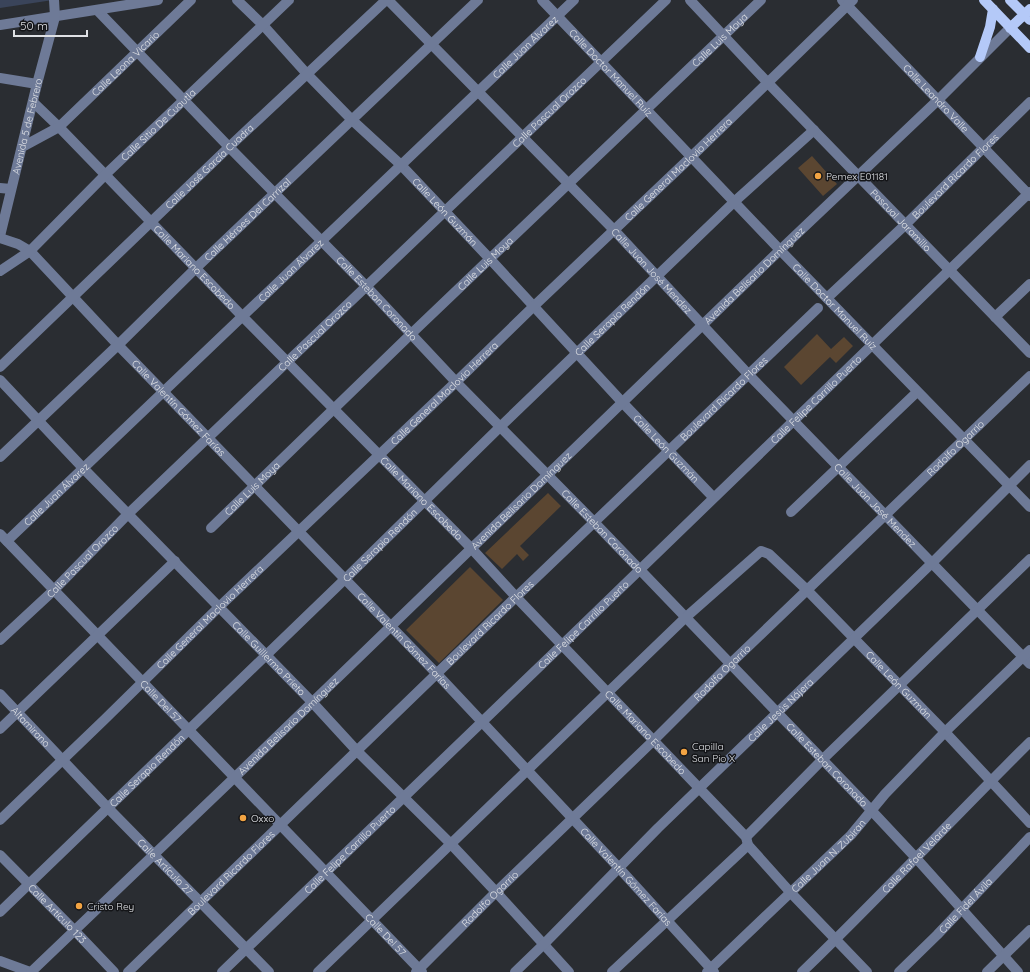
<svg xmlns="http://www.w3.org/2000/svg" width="1030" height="972" font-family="Quicksand,sans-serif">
<rect width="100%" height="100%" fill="#2a2d32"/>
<!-- green -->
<path fill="#3a445a" d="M0 0H53L0 8Z"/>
<!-- building -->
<path fill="#5b4631" d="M812 156 837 184 823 196 798 168Z
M817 334 831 349 844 337 853 346 836 363 830 357 801 385 784 367Z
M548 493 561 506 520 546 529 555 523 561 517 554 502 569 485 553Z
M470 567 503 600 439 663 406 630Z"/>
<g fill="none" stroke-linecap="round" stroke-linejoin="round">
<!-- minor -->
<g stroke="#6e7a97" stroke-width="10">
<path id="s1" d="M237 0 263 25 307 74 352 120 401 165 490 259 622 402 713 497"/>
<path id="s2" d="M388 0 614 230 748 374 1030 664"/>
<path id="s3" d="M542 0 780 250 1030 507"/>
<path id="s4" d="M690 0 768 83 1030 353"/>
<path id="s5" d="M842 0 1030 196"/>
<path id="s6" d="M97 10 229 147 366 286 456 382 594 522 871 810 916 858 1018 972"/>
<path d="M0 25 158 0"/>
<path d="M0 78 37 84"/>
<path id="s7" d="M33 102 59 127 242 316 472 549 516 597 746 837 748 845 791 893 867 972"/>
<path id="s8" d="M22 147 59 127 191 0"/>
<path d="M0 188 11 189"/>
<path id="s9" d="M0 236 37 84 55 17 54 0"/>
<path id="s10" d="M0 238 18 244 30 251 118 345 437 674 619 868 714 972"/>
<path id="s11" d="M0 271 30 251 106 174 289 0"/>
<path id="s12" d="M827 298 905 225 1030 102"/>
<path d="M995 317 1030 284"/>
<path id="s13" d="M0 367 229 147 386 0"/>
<path id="s14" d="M0 380 83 468 312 702 357 751 450 843 496 892 569 972"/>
<path id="s15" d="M0 457 118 345 196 268 478 0"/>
<path d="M791 512 917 392"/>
<path id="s16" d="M211 528 411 334 761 0"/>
<path id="s17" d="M0 534 422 972"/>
<path id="s18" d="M7 541 574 0"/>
<path id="s19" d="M0 640 54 590 128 514 666 0"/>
<path id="s20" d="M0 694 108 808 269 972"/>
<path d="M0 729 175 561"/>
<path id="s21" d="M0 820 104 720 219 607 456 382 534 306 691 157 853 0"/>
<path d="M746 837 822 760 1030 559"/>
<path id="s22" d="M0 855 75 931 114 972"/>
<path id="s23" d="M0 912 345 579 500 427 734 202 814 130"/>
<path d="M0 961 30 972"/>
<path id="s24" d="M31 972 235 777 780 250 938 100 1010 28"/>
<path id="s25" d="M128 972 516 597 818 308"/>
<path id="s26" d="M222 972 562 645 1030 192"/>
<path id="s27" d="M318 972 685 618 761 551 769 554 807 590 945 732 1030 823"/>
<path id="s28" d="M416 972 496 892 653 741 730 664 1030 376"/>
<path id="s29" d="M515 972 544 944 658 828 932 563 1030 465"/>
<path d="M612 972 748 845"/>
<path id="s30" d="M707 972 851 835 885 794 945 732 1030 650"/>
<path id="s31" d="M802 972C880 897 953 818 1030 742"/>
<path id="s32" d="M899 972 937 935 1030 837"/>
<path d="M987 972 1030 930"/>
</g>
<!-- major -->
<path stroke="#b4c9f8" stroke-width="10" d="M984 0 1030 48
M1010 0 1030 20
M1010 28 1030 9
M980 57 990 27 993 9"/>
</g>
<!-- markers -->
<g fill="#f3a443" stroke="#141518" stroke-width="1.5">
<circle cx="818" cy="176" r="4"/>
<circle cx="684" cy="752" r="4"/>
<circle cx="243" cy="818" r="4"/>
<circle cx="79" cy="906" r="4"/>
</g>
<g text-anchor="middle" stroke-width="3" stroke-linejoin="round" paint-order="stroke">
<!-- street labels -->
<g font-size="10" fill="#dfe1e5" stroke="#141518">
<text dy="4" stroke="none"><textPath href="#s16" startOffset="705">Calle Luis Moya</textPath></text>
<text dy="4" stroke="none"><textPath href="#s18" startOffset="716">Calle Juan Álvarez</textPath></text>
<text dy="4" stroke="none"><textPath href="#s8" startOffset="134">Calle Leona Vicario</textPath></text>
<text dy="4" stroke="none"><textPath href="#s3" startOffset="100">Calle Doctor Manuel Ruíz</textPath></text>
<text dy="4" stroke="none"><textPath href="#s5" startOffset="136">Calle Leandro Valle</textPath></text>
<text dy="4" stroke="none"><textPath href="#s19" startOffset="762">Calle Pascual Orozco</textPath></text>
<text dy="4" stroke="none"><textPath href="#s11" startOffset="216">Calle Sitio De Cuautla</textPath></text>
<text dy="4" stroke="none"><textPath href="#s9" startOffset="113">Avenida 5 de Febrero</textPath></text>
<text dy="4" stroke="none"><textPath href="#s13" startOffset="290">Calle José García Cuadra</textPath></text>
<text dy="4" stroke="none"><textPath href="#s21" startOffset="940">Calle General Maclovio Herrera</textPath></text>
<text dy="4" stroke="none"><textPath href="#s12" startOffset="177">Boulevard Ricardo Flores</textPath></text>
<text dy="4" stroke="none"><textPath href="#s1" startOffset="297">Calle León Guzmán</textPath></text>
<text dy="4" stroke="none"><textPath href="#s15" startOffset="343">Calle Héroes Del Carrizal</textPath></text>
<text dy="4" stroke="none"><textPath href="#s4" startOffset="305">Pascual Jaramillo</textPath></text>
<text dy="4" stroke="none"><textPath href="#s16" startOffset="381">Calle Luis Moya</textPath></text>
<text dy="4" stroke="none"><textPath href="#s7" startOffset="231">Calle Mariano Escobedo</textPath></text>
<text dy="4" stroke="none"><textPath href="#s18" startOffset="392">Calle Juan Álvarez</textPath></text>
<text dy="4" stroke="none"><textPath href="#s2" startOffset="378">Calle Juan José Mendez</textPath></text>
<text dy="4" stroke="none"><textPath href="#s24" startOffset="1004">Avenida Belisario Domínguez</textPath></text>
<text dy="4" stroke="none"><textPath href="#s6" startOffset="402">Calle Esteban Coronado</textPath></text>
<text dy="4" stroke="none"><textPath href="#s3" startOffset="424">Calle Doctor Manuel Ruíz</textPath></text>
<text dy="4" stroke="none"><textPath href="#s23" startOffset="852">Calle Serapio Rendón</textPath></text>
<text dy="4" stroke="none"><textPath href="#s19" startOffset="438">Calle Pascual Orozco</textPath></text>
<text dy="4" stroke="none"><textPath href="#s21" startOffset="616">Calle General Maclovio Herrera</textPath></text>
<text dy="4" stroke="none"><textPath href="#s25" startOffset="827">Boulevard Ricardo Flores</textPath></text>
<text dy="4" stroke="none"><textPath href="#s26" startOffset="825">Calle Felipe Carrillo Puerto</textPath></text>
<text dy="4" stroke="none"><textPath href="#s10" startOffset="249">Calle Valentín Gómez Farías</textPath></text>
<text dy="4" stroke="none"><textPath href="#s1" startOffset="621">Calle León Guzmán</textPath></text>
<text dy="4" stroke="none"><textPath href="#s28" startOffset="752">Rodolfo Ogarrio</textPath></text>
<text dy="4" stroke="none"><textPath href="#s16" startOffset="57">Calle Luis Moya</textPath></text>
<text dy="4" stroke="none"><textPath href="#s18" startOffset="68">Calle Juan Álvarez</textPath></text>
<text dy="4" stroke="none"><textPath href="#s7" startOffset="555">Calle Mariano Escobedo</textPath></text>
<text dy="4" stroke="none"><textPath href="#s24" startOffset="680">Avenida Belisario Domínguez</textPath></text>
<text dy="4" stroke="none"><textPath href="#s2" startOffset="702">Calle Juan José Mendez</textPath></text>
<text dy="4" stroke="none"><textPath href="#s6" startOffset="726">Calle Esteban Coronado</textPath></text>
<text dy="4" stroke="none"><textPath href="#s23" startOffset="528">Calle Serapio Rendón</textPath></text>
<text dy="4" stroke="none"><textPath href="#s19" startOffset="114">Calle Pascual Orozco</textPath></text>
<text dy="4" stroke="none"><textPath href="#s21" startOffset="292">Calle General Maclovio Herrera</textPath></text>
<text dy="4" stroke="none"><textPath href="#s25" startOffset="503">Boulevard Ricardo Flores</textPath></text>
<text dy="4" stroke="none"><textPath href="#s26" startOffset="501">Calle Felipe Carrillo Puerto</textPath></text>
<text dy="4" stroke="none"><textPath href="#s10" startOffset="573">Calle Valentín Gómez Farías</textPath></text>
<text dy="4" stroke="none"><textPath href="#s14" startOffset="387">Calle Guillermo Prieto</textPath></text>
<text dy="4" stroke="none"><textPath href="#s28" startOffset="428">Rodolfo Ogarrio</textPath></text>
<text dy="4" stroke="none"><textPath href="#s27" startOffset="804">Calle León Guzmán</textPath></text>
<text dy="4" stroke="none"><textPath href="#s17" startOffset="232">Calle Del 57</textPath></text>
<text dy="4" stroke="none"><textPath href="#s29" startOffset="373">Calle Jesús Nájera</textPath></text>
<text dy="4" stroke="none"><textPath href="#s24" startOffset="356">Avenida Belisario Domínguez</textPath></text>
<text dy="4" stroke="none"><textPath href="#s20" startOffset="45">Altamirano</textPath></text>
<text dy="4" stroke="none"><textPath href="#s7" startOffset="879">Calle Mariano Escobedo</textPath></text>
<text dy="4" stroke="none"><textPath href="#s6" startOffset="1050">Calle Esteban Coronado</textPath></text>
<text dy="4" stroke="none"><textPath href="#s23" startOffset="204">Calle Serapio Rendón</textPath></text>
<text dy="4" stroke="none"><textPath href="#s26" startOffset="177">Calle Felipe Carrillo Puerto</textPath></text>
<text dy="4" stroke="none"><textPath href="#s30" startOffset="168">Calle Juan N. Zubiran</textPath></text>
<text dy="4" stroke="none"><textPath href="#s31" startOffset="162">Calle Rafael Velarde</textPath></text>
<text dy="4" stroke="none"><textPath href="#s20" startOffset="239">Calle Artículo 27</textPath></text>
<text dy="4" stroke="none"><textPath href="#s25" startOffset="143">Boulevard Ricardo Flores</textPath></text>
<text dy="4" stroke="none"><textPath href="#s10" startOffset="897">Calle Valentín Gómez Farías</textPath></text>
<text dy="4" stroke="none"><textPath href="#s28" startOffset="104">Rodolfo Ogarrio</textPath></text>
<text dy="4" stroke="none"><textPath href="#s32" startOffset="94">Calle Fidel Ávila</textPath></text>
<text dy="4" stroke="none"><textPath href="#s22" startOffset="82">Calle Artículo 123</textPath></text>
<text dy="4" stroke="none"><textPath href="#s17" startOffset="556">Calle Del 57</textPath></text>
</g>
<!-- poi labels -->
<g font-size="10" fill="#dfe1e5" stroke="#141518" text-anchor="start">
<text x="826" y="180">Pemex E01181</text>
<text x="692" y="750">Capilla<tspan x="692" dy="12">San Pio X</tspan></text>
<text x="251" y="822">Oxxo</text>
<text x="87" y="910">Cristo Rey</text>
</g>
</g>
<!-- scale -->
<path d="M14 30v6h73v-6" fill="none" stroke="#dfe1e5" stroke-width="2"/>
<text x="20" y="30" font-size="12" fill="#dfe1e5" stroke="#141518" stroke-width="3" paint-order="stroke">50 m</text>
</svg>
